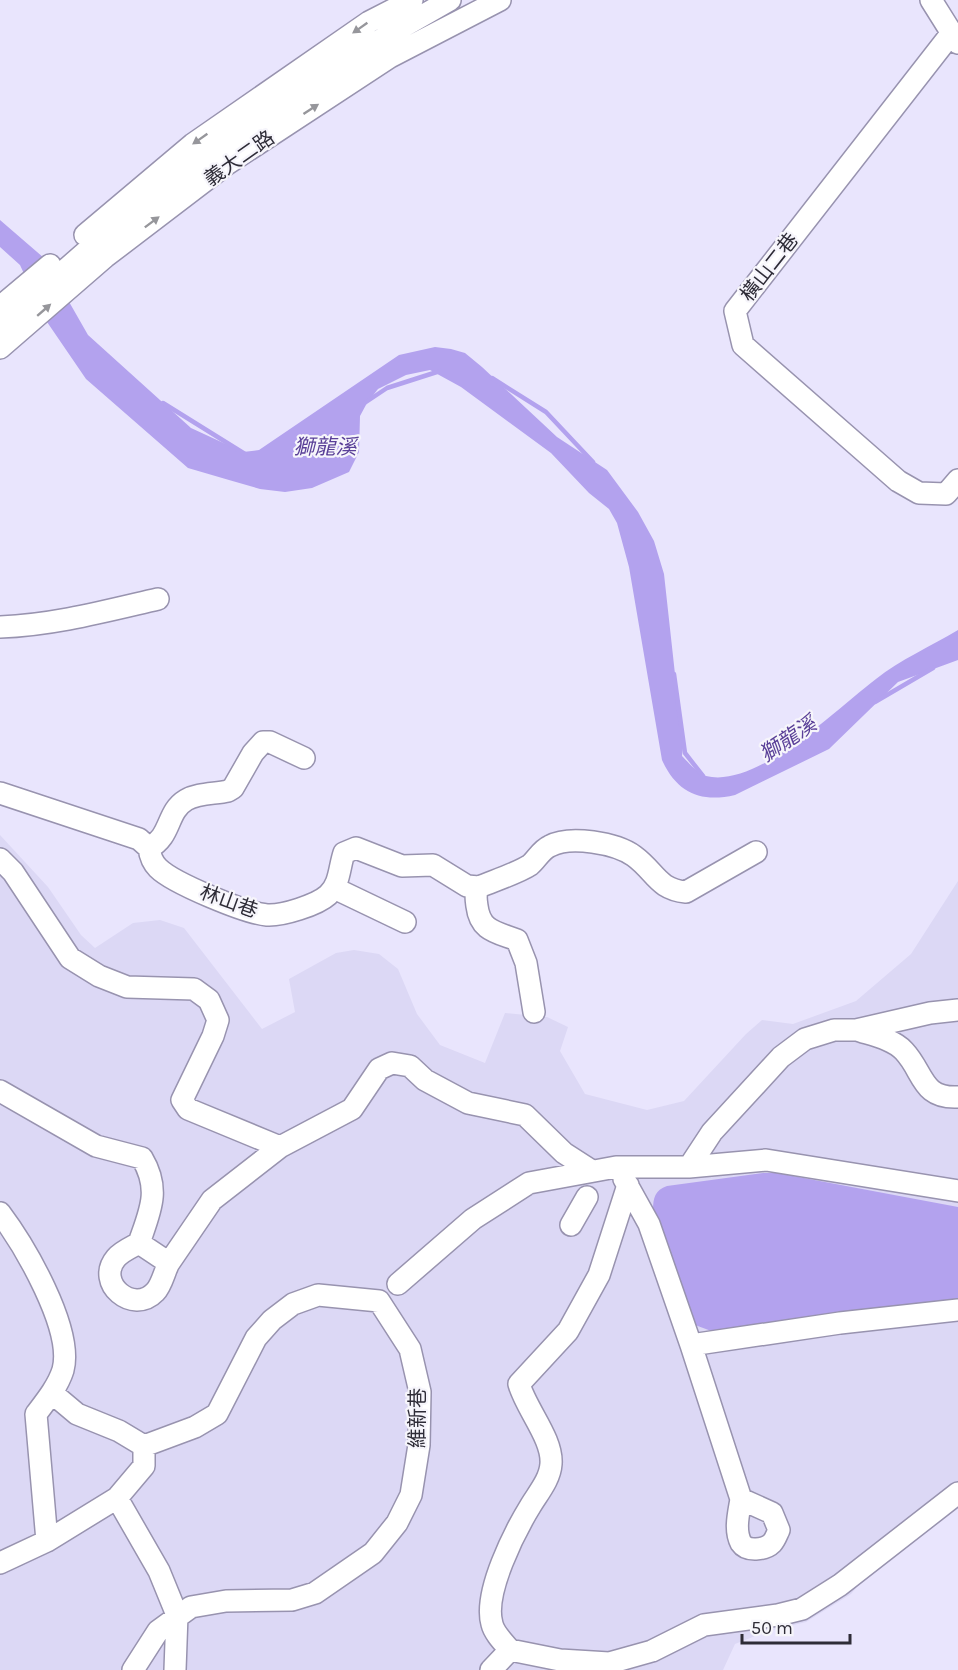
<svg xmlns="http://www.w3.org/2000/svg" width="958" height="1670" font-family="Karla,'Noto Sans TC',sans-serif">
<rect width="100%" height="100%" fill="#e9e5fd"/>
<!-- built -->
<path fill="#dcd8f5" d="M0 835 48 887 81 935 95 948 133 923 160 920 184 928 262 1029 295 1012 289 979 336 953 354 950 379 954 398 969 417 1014 440 1045 485 1063 505 1013 547 1017 568 1027 560 1051 585 1094 647 1110 684 1101 746 1034 762 1020 793 1024 856 1001 911 954 958 881V1501L888 1551 851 1594 806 1622 765 1632 735 1644 723 1670H0Z"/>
<!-- water -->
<path fill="#b3a2ee" d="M0 220 44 258 88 335 191 428 243 452 259 450 399 355 435 347 451 349 465 353 482 367 557 437 607 470 638 512 654 541 664 574 683 747 682 756C688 762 698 774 706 776 758 789 837 708 876 679 900 660 931 646 958 630V660L898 682 829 749 735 795C701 803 677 793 662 760L629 567 617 523 609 509 589 493 551 453 461 387 430 370 406 375 378 389 367 403 360 416 359 452 349 472 312 488 285 492 260 489 229 480 188 468 86 379 45 319 20 265 0 247Z
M763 1173H777L958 1207V1304L714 1332 695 1325 653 1210C653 1198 655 1190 667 1186Z"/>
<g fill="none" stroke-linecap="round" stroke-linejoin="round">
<!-- stream -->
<path stroke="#b3a2ee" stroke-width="4.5" d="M492 378 546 412 593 462
M163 403 245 454
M363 404 387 388 440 371
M674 674 685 753 703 776
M875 702 933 668"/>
<defs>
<path id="minor" d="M931 0 958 43
M951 34 735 311 743 345 898 481 919 493 946 494 958 480
M85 235 193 144 369 22 412 0
M0 307 50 265
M0 327 96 243 214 154 380 40 450 0
M0 348 105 257 227 164 390 57 500 0
M0 627C54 625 106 611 158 599
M0 793 139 839 149 848C150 856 152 862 158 868 173 883 245 913 267 915 282 916 317 905 328 895 340 884 339 868 344 853L356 848 402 866 433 865 467 886 479 887
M149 848C172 836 166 812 186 800 198 793 215 794 228 791L233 788 253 753 263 742H270L304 758
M0 859 13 872 70 958 99 976 127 987 194 989 209 1000 218 1020 213 1036 182 1100 188 1109 280 1147
M334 888 405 922
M534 1012 526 963 517 940C496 932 480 931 477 906 476 899 475 894 479 887 493 881 518 873 530 865 537 859 541 850 550 846 570 835 616 843 634 856 656 872 657 889 686 892L756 852
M857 1030C872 1035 893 1039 904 1051 924 1072 921 1099 958 1097
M0 1091 96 1146 142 1158C161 1190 150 1211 139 1243L169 1263 212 1200 280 1147 352 1109 379 1069 392 1063 410 1066 425 1080 468 1103 525 1115 564 1153 592 1171
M689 1167 712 1132 781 1057 805 1039 834 1030H856L930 1013 958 1010
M624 1179 649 1224 691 1345 741 1499C739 1512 734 1530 741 1543 747 1552 765 1550 772 1543 775 1540 777 1534 779 1530L772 1513 741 1499
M0 1213C24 1245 74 1329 63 1370 58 1386 46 1401 36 1414L47 1541
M571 1225 587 1197
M139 1243C132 1247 122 1251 116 1258 95 1283 133 1315 155 1292 162 1285 164 1272 169 1263
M398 1284 473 1219 529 1183 616 1167H689L766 1160 958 1191
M691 1345 840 1323 958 1310
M117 1498 159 1571 177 1615 175 1670
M0 1563 47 1541 117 1498 144 1466V1446L119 1431 77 1414 52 1393
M510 1650 560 1660 609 1663 652 1651 704 1625 778 1615 802 1609 840 1585 958 1493
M133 1670 158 1631 191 1607 226 1601 292 1600 315 1593 373 1553 397 1523 411 1495 419 1445 420 1392 410 1349 379 1301 318 1295 293 1304 272 1320 256 1338 217 1414 195 1427 144 1446
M491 1670 510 1650C504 1643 494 1633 492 1624 483 1593 515 1531 531 1505 539 1492 550 1479 551 1464 553 1439 526 1409 519 1384L568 1331 599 1275 628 1185"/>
</defs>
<!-- minor casing -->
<use href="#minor" stroke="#9893af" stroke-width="24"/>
<!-- minor -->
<use href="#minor" stroke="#fff" stroke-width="21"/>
</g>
<!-- one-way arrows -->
<defs><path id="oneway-solid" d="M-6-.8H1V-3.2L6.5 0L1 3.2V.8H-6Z" transform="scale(1.5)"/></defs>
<g fill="#96969b">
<use href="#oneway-solid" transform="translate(360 28) rotate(145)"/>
<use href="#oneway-solid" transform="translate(311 109) rotate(-33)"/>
<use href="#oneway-solid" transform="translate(200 139) rotate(145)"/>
<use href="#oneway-solid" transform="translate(152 222) rotate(-37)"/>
<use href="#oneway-solid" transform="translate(44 310) rotate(-41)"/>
</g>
<g text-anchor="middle" stroke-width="4.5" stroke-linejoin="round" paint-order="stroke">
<!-- street labels -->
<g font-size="20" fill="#2e2c37" stroke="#f6f5fb">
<text transform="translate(239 158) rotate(-35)" y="7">義大二路</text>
<text transform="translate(769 267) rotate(-52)" y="7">橫山二巷</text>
<text transform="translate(229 901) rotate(20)" y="7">林山巷</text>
<text transform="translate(417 1418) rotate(-90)" y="7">維新巷</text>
</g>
<!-- water labels -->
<g font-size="21" font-style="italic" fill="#5a4098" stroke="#f6f5fb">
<text x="325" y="454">獅龍溪</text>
<text transform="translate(788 739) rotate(-34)" y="7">獅龍溪</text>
</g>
</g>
<!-- scale -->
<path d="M742 1634v9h108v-9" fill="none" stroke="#2e2c37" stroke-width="3"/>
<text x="751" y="1634" font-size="18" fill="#2e2c37" stroke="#f6f5fb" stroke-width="4.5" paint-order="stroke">50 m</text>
</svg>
